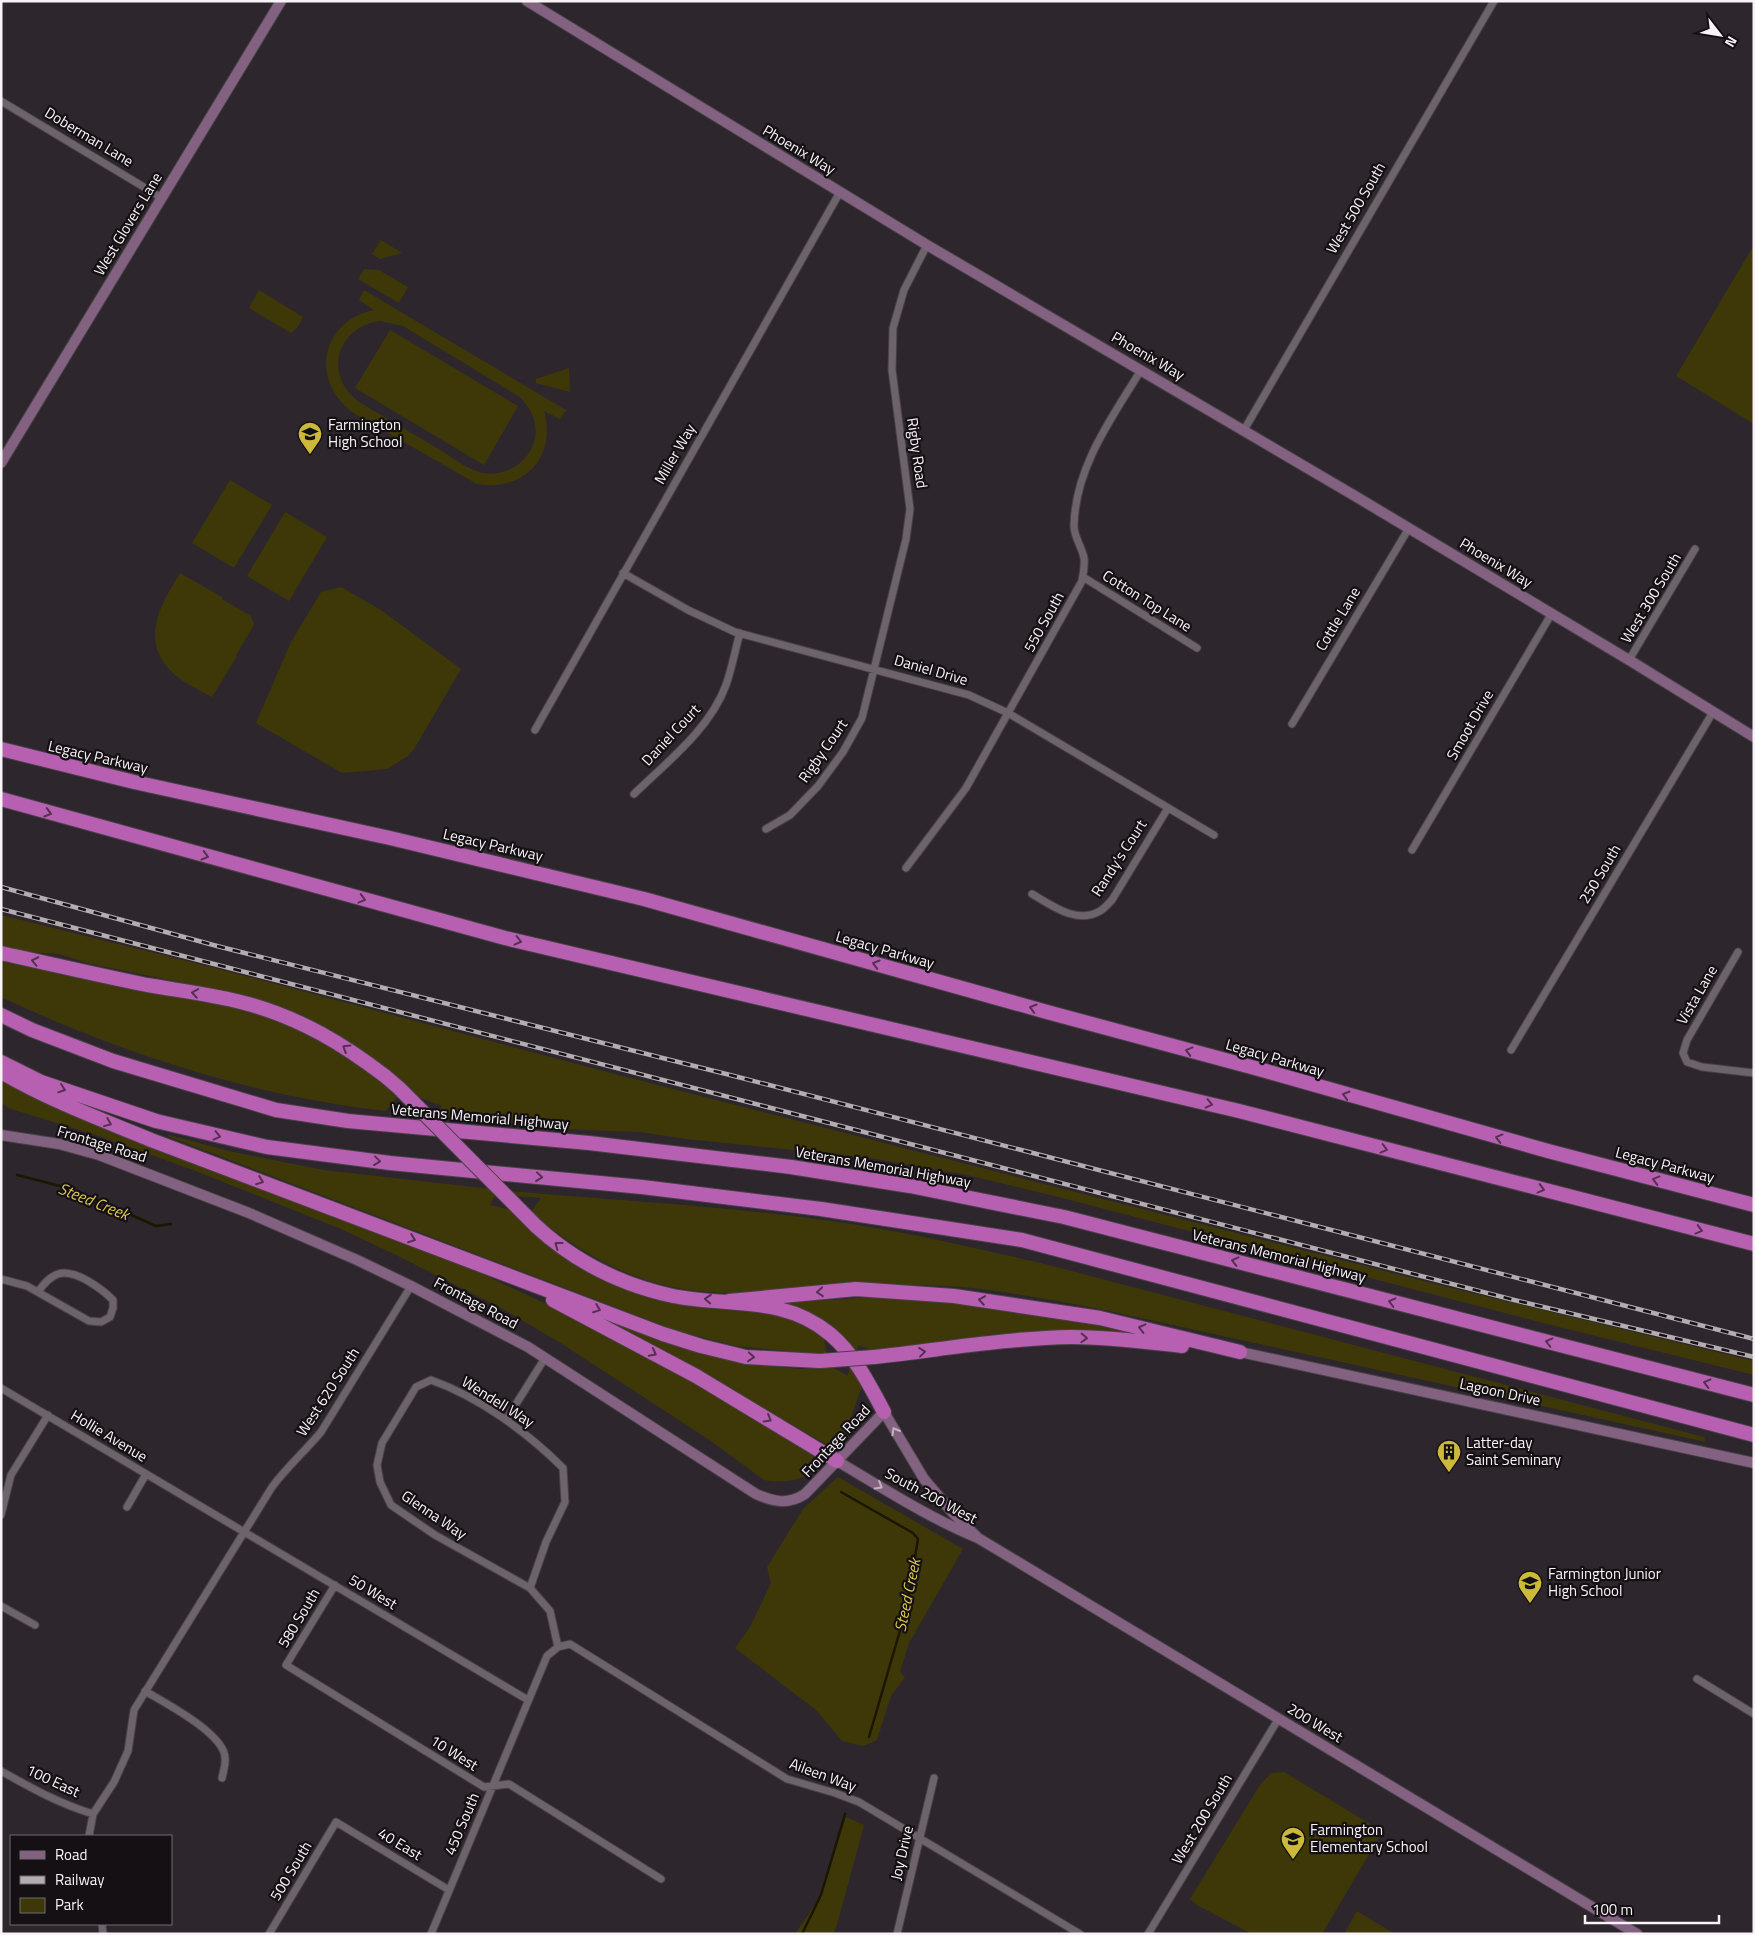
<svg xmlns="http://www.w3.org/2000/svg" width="1755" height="1935" font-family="'Titillium Web',sans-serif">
<rect width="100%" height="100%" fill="#2d262d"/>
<!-- green -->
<path fill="#3e3809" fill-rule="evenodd" d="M381 240 402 253 380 259 372 254Z
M1754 245V424L1676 376Z
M364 269 379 270 408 287 399 303 358 279Z
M259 290 303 317 297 328 291 333 249 308Z
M364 290 566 410 560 419 544 411C557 457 524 492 477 484L355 414C309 383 320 321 374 310L359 300ZM380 321 403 326 520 397C532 410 539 425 534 442 527 465 501 479 479 472 466 468 453 458 442 451 414 435 387 418 359 402 323 376 336 327 380 321Z
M390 330 518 406 484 465 355 388Z
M569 368 570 392 536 383V379Z
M230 480 272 505 234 568 192 543Z
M285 512 327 537 289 601 247 576Z
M180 573 222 597V599L251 616 254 625 236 655 237 656 212 697C199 690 186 684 175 675 138 642 160 606 180 573Z
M341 587 381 610 461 669 414 749 408 756 387 769 342 773 256 723 291 642 321 592Z
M1 915 227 971 607 1072 1455 1289 1754 1361V1375L1547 1324 1062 1198 967 1175 870 1158 686 1139 640 1132 582 1130 437 1117 434 1114 439 1111 442 1106 416 1096 381 1065 337 1034 294 1012 275 1005 228 992 87 963 59 954 26 952 1 946Z
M1 959 231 1004 313 1034 364 1067 398 1096 386 1111C252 1096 123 1054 1 997Z
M1 1081 45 1103 135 1141 470 1268 588 1324 652 1357 809 1449C812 1454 815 1459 814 1465 812 1482 777 1483 764 1480L708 1439 559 1342 501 1308 394 1254 341 1229 193 1170 96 1135 11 1109 1 1103Z
M169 1135 233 1152 324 1170 491 1189 496 1194 490 1205C497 1207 509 1208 515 1213 531 1225 544 1242 560 1254 582 1270 606 1283 631 1292 693 1314 767 1300 824 1335L826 1355 736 1346 678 1331 167 1136Z
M510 1191C624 1201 739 1207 852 1224 916 1234 978 1249 1041 1263L1704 1437 1706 1442 1100 1309C1058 1301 1015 1293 973 1288 943 1285 912 1285 882 1285 831 1285 781 1294 730 1293 651 1293 590 1262 531 1212L541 1198 515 1196Z
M894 1296 955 1299 1162 1335 1038 1332 997 1334 875 1351 858 1345 857 1353C836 1324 814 1311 779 1303Z
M593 1313 748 1363 799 1369 832 1367 848 1376 850 1366 862 1386 842 1443 839 1446 831 1447 687 1364Z
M838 1477 963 1549 909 1643 900 1672 905 1677 891 1696 877 1740 863 1746 842 1741 816 1710 735 1648 750 1627 771 1583 767 1567 803 1509Z
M1284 1772 1372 1825 1378 1833V1839L1322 1934H1252L1197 1905 1190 1899 1260 1785 1271 1773Z
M846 1817 864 1825 837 1925 833 1934H795L821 1896Z
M1357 1911 1395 1934H1344Z"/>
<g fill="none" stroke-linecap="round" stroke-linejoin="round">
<!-- stream -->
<path stroke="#1b1600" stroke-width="2.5" d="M17 1175 60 1186 100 1201 156 1226 171 1224
M841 1492 913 1533 918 1539 906 1610 869 1737
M802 1934 821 1895 845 1814"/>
<defs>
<path id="street" d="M1 101 162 198
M1244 430 1494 1
M623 573 688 610 735 632 969 695 1008 713 1214 835
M1083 577 1197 648
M1629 660 1695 549
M1292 724 1409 528
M535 730 840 192
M634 794C667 762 710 729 726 685 732 668 735 650 740 633
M766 829 790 815 818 786 843 752 862 718 906 539 910 509 892 370 893 328 904 290 927 245
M1412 850 1552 613
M906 868 966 788 1082 581C1083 574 1085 566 1084 558 1082 547 1074 537 1074 526 1075 467 1112 418 1141 370
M1032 894C1051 905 1077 925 1100 911 1104 909 1108 904 1112 900L1168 808
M1738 952 1687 1040 1683 1053 1687 1062 1702 1067 1754 1073
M1511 1050 1713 712
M1 1279 27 1286 89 1321 101 1322 110 1317 113 1308V1300C102 1289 74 1268 58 1274 49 1277 43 1285 38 1292
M1 1388 528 1700
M506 1420 545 1358
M127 1507 146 1474
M1 1515 11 1475 48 1415
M335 1585 286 1665 484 1787 509 1784 661 1879
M530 1588 546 1542 565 1502 563 1468C527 1432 479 1397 431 1380L416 1387 382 1443 377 1465 380 1482 391 1505 435 1535 530 1588 550 1611 558 1647
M1 1606 35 1625
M1697 1679 1754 1714
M145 1691C165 1703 225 1734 225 1758 226 1765 223 1772 222 1778
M1 1771C33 1789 58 1803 93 1814
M89 1836 93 1814 114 1782 128 1751 134 1710 272 1487C287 1467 305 1451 321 1432L411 1286
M102 1924 103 1934
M269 1934 336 1822 449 1890
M431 1934 547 1656 558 1647 570 1644 787 1779 835 1793 859 1802 1080 1934
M897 1934 934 1778
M1148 1934 1279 1718"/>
<path id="secondary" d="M527 1 927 245 1355 496 1629 660 1754 737
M1 463 281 1
M1 1135 59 1144 99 1155 249 1213 357 1260 411 1286 528 1347 756 1494C774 1502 788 1505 805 1494L884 1412 924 1479 952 1512 978 1538
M1240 1352 1754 1463
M837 1461C883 1488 929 1518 978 1538L1637 1934"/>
<path id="highway" d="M1 749 134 782 390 838 644 899 1047 1012 1255 1068 1548 1151 1754 1205
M1 799 505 938 1239 1111 1754 1244
M1 953C50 964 98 975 147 985 182 991 218 995 252 1005 303 1020 343 1044 385 1076
M1 1015 32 1030 113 1061 276 1110 348 1121 589 1143 791 1167 910 1186 1064 1217 1754 1395
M1 1062 41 1082 156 1121 267 1147 390 1163 642 1187 821 1209 1022 1240 1754 1435
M1 1072C49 1100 100 1119 151 1140L663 1334 701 1346 746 1357 820 1361
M536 1226C574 1261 622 1285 673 1296 727 1307 783 1295 830 1334 854 1354 869 1384 884 1412
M553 1300 696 1376 837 1461
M729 1301 856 1289 954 1296 1100 1318 1240 1352
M874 1357C939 1350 1006 1338 1072 1337 1109 1337 1146 1342 1182 1346"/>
</defs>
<!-- street casing -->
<use href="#street" stroke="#484147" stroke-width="9"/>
<!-- secondary casing -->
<use href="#secondary" stroke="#484147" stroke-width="12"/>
<!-- highway casing -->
<use href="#highway" stroke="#484147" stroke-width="16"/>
<!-- street -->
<use href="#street" stroke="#6c636b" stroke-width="7"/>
<!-- secondary -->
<use href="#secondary" stroke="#826280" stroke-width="10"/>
<!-- highway -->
<use href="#highway" stroke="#b760b1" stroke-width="14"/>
<defs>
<path id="rail" d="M1 887 217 946 738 1077 1754 1339
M1 909 1514 1300 1754 1357"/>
</defs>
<!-- rail casing -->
<use href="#rail" stroke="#b3adb2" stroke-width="4.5"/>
<!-- rail -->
<use href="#rail" stroke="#141013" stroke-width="2.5" stroke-dasharray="8" stroke-linecap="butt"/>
<defs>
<path id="highway-bridge" d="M385 1076 399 1088 536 1226
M820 1361 874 1357"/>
</defs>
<!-- highway-bridge casing -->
<use href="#highway-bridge" stroke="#484147" stroke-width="16" stroke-linecap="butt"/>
<!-- highway-bridge -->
<use href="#highway-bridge" stroke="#b760b1" stroke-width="14"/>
</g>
<!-- one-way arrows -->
<defs><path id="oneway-chevron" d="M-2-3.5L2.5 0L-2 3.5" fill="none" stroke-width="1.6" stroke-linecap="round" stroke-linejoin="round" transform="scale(1.25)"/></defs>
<g stroke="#553052">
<use href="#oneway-chevron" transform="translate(48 813) rotate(16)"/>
<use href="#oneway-chevron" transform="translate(205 856) rotate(15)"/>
<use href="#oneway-chevron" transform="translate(362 899) rotate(15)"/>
<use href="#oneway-chevron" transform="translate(518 941) rotate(14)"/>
<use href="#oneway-chevron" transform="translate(35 961) rotate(-168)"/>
<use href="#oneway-chevron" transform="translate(876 964) rotate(-164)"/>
<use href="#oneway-chevron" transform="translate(195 993) rotate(-171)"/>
<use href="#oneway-chevron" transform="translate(1033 1008) rotate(-164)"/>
<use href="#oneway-chevron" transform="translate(346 1048) rotate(-148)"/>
<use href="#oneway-chevron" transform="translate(1189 1051) rotate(-165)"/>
<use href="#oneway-chevron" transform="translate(62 1089) rotate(19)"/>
<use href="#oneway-chevron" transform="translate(1346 1095) rotate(-164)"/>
<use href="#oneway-chevron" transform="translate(1209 1104) rotate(13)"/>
<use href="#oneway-chevron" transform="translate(108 1123) rotate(22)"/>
<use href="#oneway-chevron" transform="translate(217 1136) rotate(13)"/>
<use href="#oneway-chevron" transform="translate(1499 1138) rotate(-165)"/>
<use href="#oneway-chevron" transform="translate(1384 1149) rotate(15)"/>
<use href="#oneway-chevron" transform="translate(377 1161) rotate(7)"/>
<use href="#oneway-chevron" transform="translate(539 1177) rotate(6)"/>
<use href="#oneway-chevron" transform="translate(1656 1180) rotate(-165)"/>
<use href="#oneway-chevron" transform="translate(260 1181) rotate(21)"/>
<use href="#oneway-chevron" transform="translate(1541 1189) rotate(15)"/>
<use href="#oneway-chevron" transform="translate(1699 1230) rotate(15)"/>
<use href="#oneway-chevron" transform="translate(412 1239) rotate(21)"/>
<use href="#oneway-chevron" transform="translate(558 1245) rotate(-143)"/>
<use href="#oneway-chevron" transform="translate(1235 1261) rotate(-166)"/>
<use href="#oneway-chevron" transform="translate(820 1292) rotate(175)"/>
<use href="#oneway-chevron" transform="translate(708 1299) rotate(-176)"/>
<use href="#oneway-chevron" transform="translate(982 1300) rotate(-171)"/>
<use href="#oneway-chevron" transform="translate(1392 1302) rotate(-166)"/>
<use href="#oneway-chevron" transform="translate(597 1309) rotate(21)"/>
<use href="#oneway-chevron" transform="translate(1142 1328) rotate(-166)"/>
<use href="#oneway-chevron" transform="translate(1084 1338) rotate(3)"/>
<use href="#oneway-chevron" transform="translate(1549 1342) rotate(-166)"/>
<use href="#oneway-chevron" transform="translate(922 1352) rotate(-7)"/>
<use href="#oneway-chevron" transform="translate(653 1353) rotate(28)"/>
<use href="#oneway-chevron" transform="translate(751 1357) rotate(5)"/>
<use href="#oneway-chevron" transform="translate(1707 1383) rotate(-166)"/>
<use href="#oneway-chevron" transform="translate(768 1419) rotate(31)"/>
</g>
<g stroke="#c3b2c1">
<use href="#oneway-chevron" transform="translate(895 1431) rotate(-120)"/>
<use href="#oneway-chevron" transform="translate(879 1486) rotate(31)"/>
</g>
<!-- icons -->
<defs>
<symbol id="school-pin" viewBox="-11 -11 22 30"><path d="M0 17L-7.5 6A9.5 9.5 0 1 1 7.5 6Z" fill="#ccb939" stroke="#141013"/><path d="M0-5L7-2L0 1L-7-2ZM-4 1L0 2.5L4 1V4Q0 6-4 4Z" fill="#111"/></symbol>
<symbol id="building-pin" viewBox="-11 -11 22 30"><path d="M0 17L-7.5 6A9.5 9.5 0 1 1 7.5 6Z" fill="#ccb939" stroke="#141013"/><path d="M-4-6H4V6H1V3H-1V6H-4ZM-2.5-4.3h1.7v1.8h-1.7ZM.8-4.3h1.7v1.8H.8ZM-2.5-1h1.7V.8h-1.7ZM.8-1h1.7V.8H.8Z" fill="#111"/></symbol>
</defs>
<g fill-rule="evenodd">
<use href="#school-pin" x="296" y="420" width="28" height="38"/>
<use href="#building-pin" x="1435" y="1438" width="28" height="38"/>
<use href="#school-pin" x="1516" y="1569" width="28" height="38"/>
<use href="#school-pin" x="1279" y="1825" width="28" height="38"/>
</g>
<g text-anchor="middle" stroke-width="4.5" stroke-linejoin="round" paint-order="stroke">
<!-- street labels -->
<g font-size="15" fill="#f8f3f7" stroke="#141013">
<text transform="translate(89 137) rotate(31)" y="5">Doberman Lane</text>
<text transform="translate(799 150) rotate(31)" y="5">Phoenix Way</text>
<text transform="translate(1356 208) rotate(-60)" y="5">West 500 South</text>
<text transform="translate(128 224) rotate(-59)" y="5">West Glovers Lane</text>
<text transform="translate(1148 356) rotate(30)" y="5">Phoenix Way</text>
<text transform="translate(917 453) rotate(82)" y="5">Rigby Road</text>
<text transform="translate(675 454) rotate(-60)" y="5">Miller Way</text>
<text transform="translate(1496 563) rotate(31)" y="5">Phoenix Way</text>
<text transform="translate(1651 598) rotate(-59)" y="5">West 300 South</text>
<text transform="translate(1147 601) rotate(32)" y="5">Cotton Top Lane</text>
<text transform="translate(1338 619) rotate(-59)" y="5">Cottle Lane</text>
<text transform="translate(1044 622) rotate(-61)" y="5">550 South</text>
<text transform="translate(931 670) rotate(16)" y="5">Daniel Drive</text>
<text transform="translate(1470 725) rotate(-60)" y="5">Smoot Drive</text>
<text transform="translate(671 735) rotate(-47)" y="5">Daniel Court</text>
<text transform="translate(823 751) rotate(-55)" y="5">Rigby Court</text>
<text transform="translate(98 757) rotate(13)" y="5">Legacy Parkway</text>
<text transform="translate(493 845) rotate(13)" y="5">Legacy Parkway</text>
<text transform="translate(1119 858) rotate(-57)" y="5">Randy's Court</text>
<text transform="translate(1600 874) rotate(-59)" y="5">250 South</text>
<text transform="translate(885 950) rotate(16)" y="5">Legacy Parkway</text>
<text transform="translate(1697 995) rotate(-60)" y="5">Vista Lane</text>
<text transform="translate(1275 1058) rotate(16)" y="5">Legacy Parkway</text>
<text transform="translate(480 1117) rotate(5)" y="5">Veterans Memorial Highway</text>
<text transform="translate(102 1144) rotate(17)" y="5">Frontage Road</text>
<text transform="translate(1665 1165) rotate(15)" y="5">Legacy Parkway</text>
<text transform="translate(883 1167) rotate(10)" y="5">Veterans Memorial Highway</text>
<text transform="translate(1279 1256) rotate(14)" y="5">Veterans Memorial Highway</text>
<text transform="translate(476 1303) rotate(28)" y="5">Frontage Road</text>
<text transform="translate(328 1392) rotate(-57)" y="5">West 620 South</text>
<text transform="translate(1500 1392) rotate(12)" y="5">Lagoon Drive</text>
<text transform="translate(498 1402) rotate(32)" y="5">Wendell Way</text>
<text transform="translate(109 1436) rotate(31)" y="5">Hollie Avenue</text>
<text transform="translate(836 1441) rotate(-47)" y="5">Frontage Road</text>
<text transform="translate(931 1496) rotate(28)" y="5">South 200 West</text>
<text transform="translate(434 1515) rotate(34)" y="5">Glenna Way</text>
<text transform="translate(373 1592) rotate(31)" y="5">50 West</text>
<text transform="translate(299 1618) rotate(-59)" y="5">580 South</text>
<text transform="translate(1315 1723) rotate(31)" y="5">200 West</text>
<text transform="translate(454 1753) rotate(32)" y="5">10 West</text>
<text transform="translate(823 1775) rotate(20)" y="5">Aileen Way</text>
<text transform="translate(53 1781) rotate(25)" y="5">100 East</text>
<text transform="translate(1202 1819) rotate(-59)" y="5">West 200 South</text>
<text transform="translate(462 1824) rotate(-67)" y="5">450 South</text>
<text transform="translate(400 1844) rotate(31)" y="5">40 East</text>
<text transform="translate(902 1853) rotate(-77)" y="5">Joy Drive</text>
<text transform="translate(291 1871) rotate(-59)" y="5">500 South</text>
</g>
<!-- poi labels -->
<g font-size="15" fill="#f8f3f7" stroke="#141013" text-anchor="start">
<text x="328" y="430">Farmington<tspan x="328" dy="17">High School</tspan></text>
<text x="1466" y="1448">Latter-day<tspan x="1466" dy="17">Saint Seminary</tspan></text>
<text x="1548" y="1579">Farmington Junior<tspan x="1548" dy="17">High School</tspan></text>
<text x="1310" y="1835">Farmington<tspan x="1310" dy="17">Elementary School</tspan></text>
</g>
<!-- water labels -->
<g font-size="16" font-style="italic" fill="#dcca51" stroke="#141013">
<text transform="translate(94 1201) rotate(22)" y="6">Steed Creek</text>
<text transform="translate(907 1595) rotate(-78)" y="6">Steed Creek</text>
</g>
</g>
<!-- border -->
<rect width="1755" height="1935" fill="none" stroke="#f8f3f7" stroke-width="5"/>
<!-- legend -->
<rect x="10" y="1835" width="162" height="90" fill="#141013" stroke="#6f6b6e"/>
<rect x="20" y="1851" width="25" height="8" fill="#826280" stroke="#6f6b6e"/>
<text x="55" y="1860" font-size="15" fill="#f8f3f7">Road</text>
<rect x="20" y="1876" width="25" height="8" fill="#b3adb2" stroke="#6f6b6e"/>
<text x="55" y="1885" font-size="15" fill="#f8f3f7">Railway</text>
<rect x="20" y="1898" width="25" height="15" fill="#3e3809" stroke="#6f6b6e"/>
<text x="55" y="1910" font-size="15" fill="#f8f3f7">Park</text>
<!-- north arrow -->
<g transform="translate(1720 35) rotate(121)" stroke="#141013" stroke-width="4" paint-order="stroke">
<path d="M0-4L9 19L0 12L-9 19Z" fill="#f8f3f7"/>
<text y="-8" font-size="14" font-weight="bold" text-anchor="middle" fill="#f8f3f7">N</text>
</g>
<!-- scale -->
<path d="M1585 1915v8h134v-8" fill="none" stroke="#f8f3f7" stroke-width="2.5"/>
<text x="1592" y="1915" font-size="15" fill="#f8f3f7" stroke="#141013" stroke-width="4" paint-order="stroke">100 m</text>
</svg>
